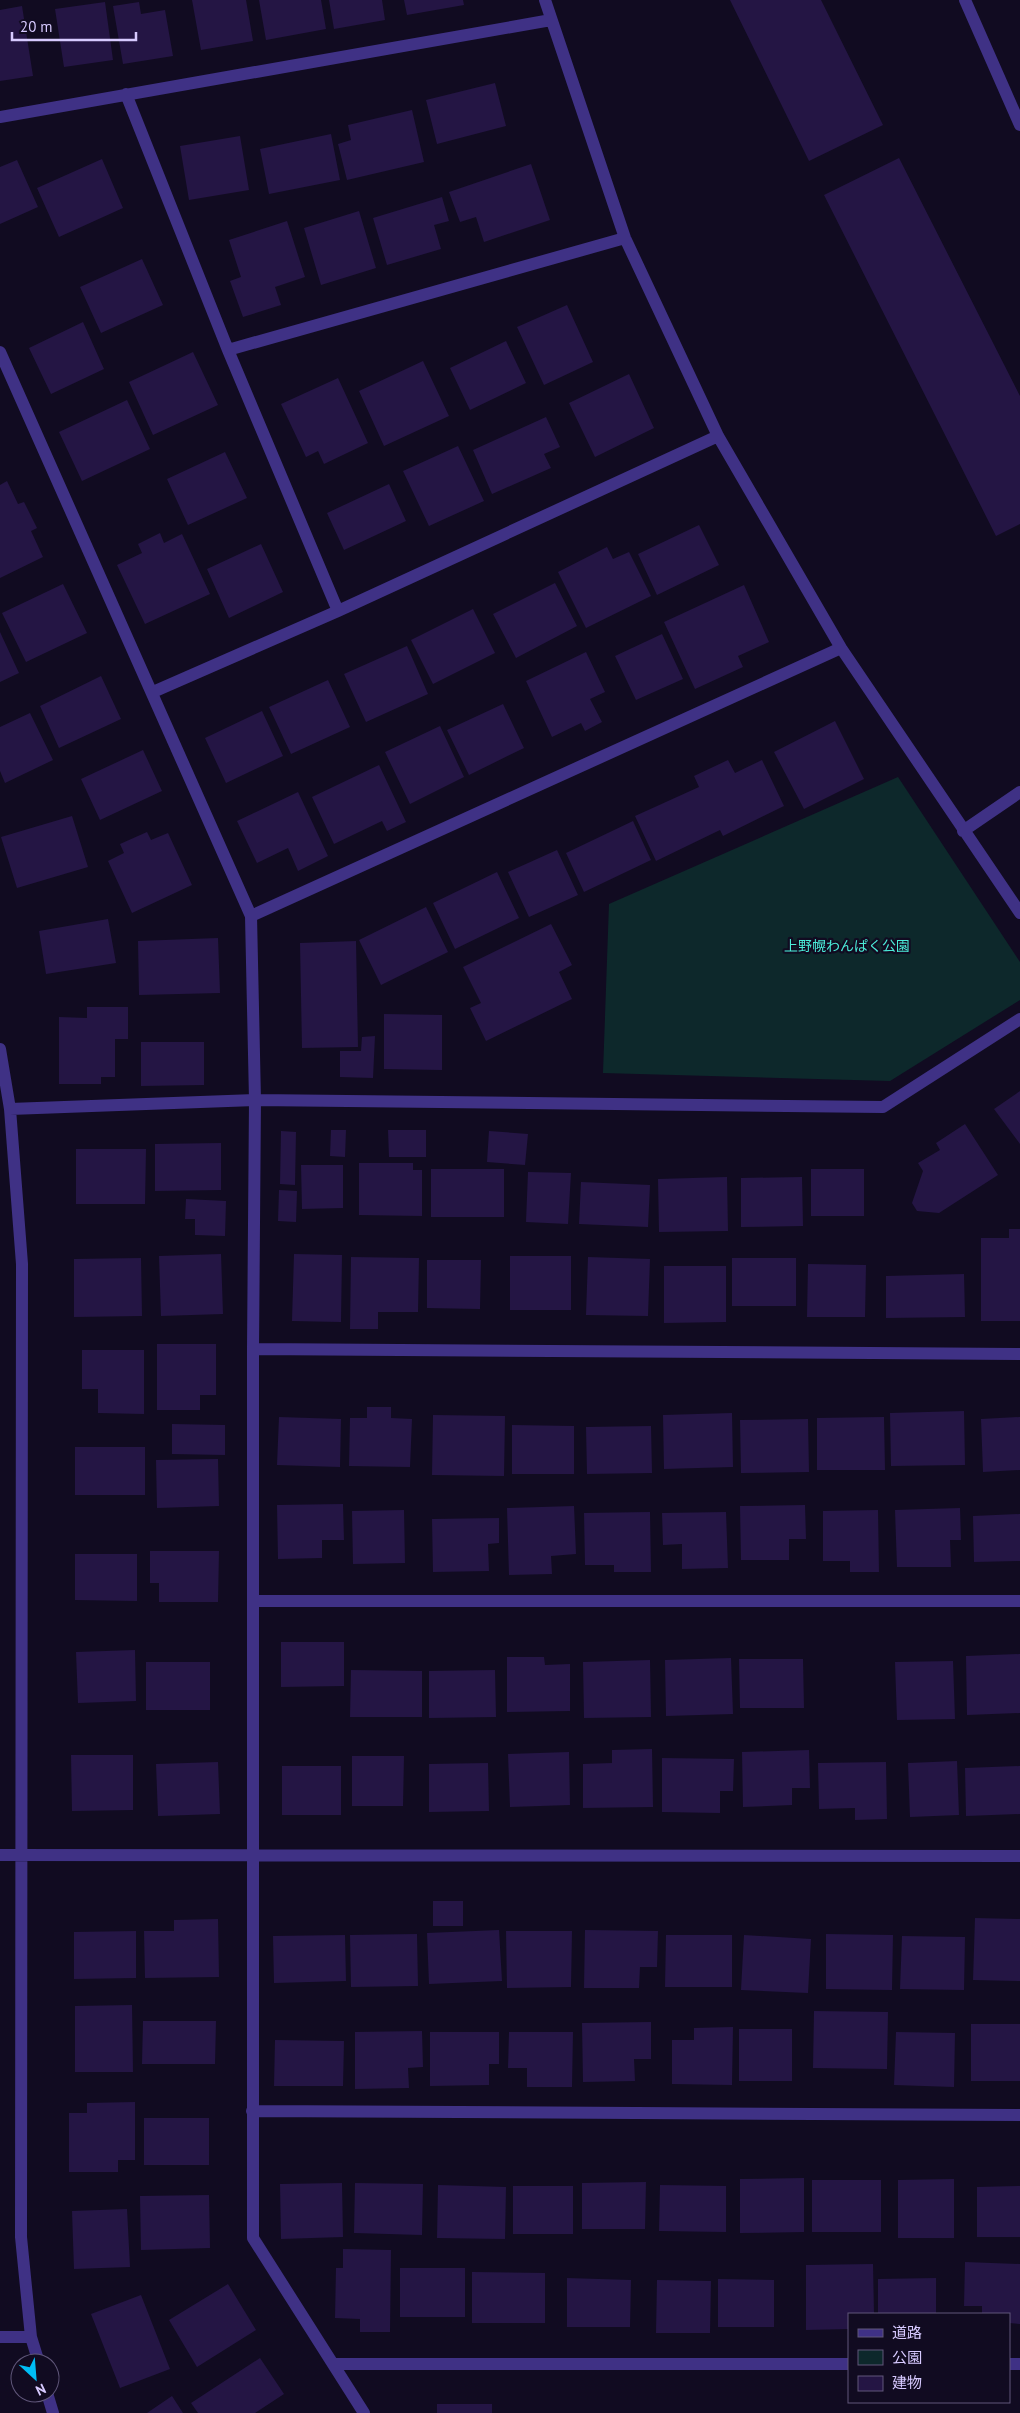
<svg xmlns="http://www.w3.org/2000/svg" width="1020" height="2413" font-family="'PT Sans','Noto Sans JP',sans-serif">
<rect width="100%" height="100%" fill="#110b21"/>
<!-- green -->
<path fill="#0d282b" d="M898 777 1020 962V1000L890 1081 603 1073 609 904Z"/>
<!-- building -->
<path fill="#241544" d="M192 0H246L253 41 201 50Z
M259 0H321L326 29 266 40Z
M329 0H382L385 20 334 29Z
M404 0H463L464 5 407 15Z
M730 0H821L883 125 809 161Z
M105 2 113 60 64 67 55 9Z
M139 2 141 14 165 10 173 56 123 64 113 6Z
M22 6 33 76 0 81V10Z
M495 83 506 126 437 144 426 100Z
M412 110 424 162 347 180 338 144 351 140 348 125Z
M331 134 340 180 269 194 260 149Z
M240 136 249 190 189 200 180 146Z
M899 158 1020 396V524L996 536 824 195Z
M102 159 123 208 59 237 37 188Z
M17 160 38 207 0 224V167Z
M531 164 550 220 484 242 476 217 460 222 449 192Z
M442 197 449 221 434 225 441 249 387 265 373 218Z
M359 211 376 268 321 285 304 228Z
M287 221 305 277 275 287 281 305 243 317 230 281 241 277 229 240Z
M142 259 163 305 101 333 80 287Z
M567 305 593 362 544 385 517 327Z
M83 322 104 369 51 394 29 348Z
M506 341 526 383 470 410 450 368Z
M193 352 218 405 153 435 129 382Z
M423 361 449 416 384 446 359 391Z
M629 374 654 428 595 457 569 403Z
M338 378 368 443 324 464 318 451 306 457 281 404Z
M127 400 150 449 82 481 59 432Z
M546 417 560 447 544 454 551 468 492 494 473 450Z
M458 446 484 501 429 526 403 471Z
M225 452 247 498 188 525 167 479Z
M7 481 18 504 24 502 37 528 31 531 43 557 0 578V485Z
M389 484 406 521 344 550 327 513Z
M699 525 719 565 657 595 638 554Z
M160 533 164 543 182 534 210 594 145 624 117 565 142 553 138 544Z
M261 544 283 592 229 618 207 569Z
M607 547 613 559 629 552 651 596 586 628 558 572Z
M555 583 577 626 516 658 493 614Z
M63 584 87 633 26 662 2 613Z
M744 585 769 642 738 656 743 667 695 689 664 622Z
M473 609 495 653 433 684 411 640Z
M0 632 19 673 0 682Z
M662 634 683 679 636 700 615 656Z
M407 646 428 694 366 722 344 674Z
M586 652 605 692 590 699 602 722 585 731 581 723 552 737 526 681Z
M101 676 121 719 59 748 40 706Z
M328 680 350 727 291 754 269 707Z
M503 704 524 748 469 775 447 730Z
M262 711 283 756 226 783 205 738Z
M30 713 53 760 5 783 0 771V727Z
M835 721 864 779 804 809 774 752Z
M440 726 464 777 410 804 385 752Z
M143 750 162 791 100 820 81 779Z
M728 760 735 773 762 760 784 806 723 836 720 830 656 861 635 816 699 787 694 776Z
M379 765 406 822 387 831 382 821 334 844 312 797Z
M298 792 328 856 298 871 288 848 257 863 237 821Z
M72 816 88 867 17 888 1 837Z
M633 821 651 860 584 892 566 853Z
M147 832 151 840 168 833 192 885 132 913 108 861 124 853 120 844Z
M557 850 578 895 529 917 508 872Z
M497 872 519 918 455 949 433 903Z
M426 907 448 952 381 985 359 940Z
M108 919 116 963 46 974 39 931Z
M551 924 572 965 559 972 572 999 486 1041 470 1008 481 1003 463 967Z
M218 938 220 993 139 995 138 941Z
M356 941 358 1047 302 1048 300 943Z
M87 1007H128V1039H115V1077H101V1084H59V1017L87 1018Z
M384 1014 442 1015V1070L384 1069Z
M375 1036 373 1078 340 1077V1051H361L362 1037Z
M141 1042H204V1085L141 1086Z
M1020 1091V1144L994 1109Z
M965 1124 998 1175 939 1213 917 1211 912 1203 923 1171 918 1163 940 1150 936 1143Z
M331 1130H346L345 1157 330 1156Z
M388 1130H426V1157H389Z
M281 1131 296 1132 295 1185 280 1184Z
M489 1131 528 1134 525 1165 487 1162Z
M221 1143V1190L155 1191V1144Z
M76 1149H146L145 1204H76Z
M359 1163H413V1170H422V1216L359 1215Z
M301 1165H343V1208L302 1209Z
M431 1169H504V1217H431Z
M811 1169H864V1216H811Z
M528 1172 571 1173 568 1224 526 1222Z
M727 1177 728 1231 659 1232 658 1179Z
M802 1177 803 1226 741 1227V1178Z
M581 1182 650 1185 648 1227 579 1224Z
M279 1190 297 1191 296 1222 278 1221Z
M186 1199 226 1201 225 1236 195 1235V1219H185Z
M1009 1229H1020V1321H981V1238H1009Z
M221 1254 223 1314 161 1316 159 1256Z
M294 1254 342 1255 341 1322 292 1321Z
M510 1256H571V1310H510Z
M351 1257 419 1258 418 1312H378V1329H350Z
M588 1257 650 1259 648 1316 586 1315Z
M141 1258 142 1316 74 1317V1259Z
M732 1258H796V1306H732Z
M427 1260H481L480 1309 427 1308Z
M808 1264 866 1265 865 1317H807Z
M664 1266H726V1322L664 1323Z
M964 1274 965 1317 886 1318V1276Z
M157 1344H216V1395H200V1410H157Z
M82 1350H144V1414L98 1413V1389H82Z
M367 1407H391V1418L412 1419 410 1467 349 1466 350 1418H367Z
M964 1411 965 1465 891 1466 890 1413Z
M732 1413 733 1467 664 1469 663 1415Z
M433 1415 505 1416 504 1476 432 1475Z
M279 1417 341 1419 340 1467 277 1465Z
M884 1417 885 1470H817V1418Z
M1020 1417V1470L983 1472 981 1419Z
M808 1419 809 1472 741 1473 740 1420Z
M172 1424 225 1425V1455L172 1454Z
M512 1425 574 1426V1474H512Z
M651 1426 652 1473 587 1474 586 1427Z
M75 1447H145V1495H75Z
M218 1459 219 1506 157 1508 156 1460Z
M343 1504 344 1540H322V1558L278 1559 277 1505Z
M805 1505 806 1539H789V1560H741L740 1506Z
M574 1506 576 1554 551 1556 552 1574 509 1575 507 1508Z
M960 1508 961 1540H950L951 1567H897L895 1510Z
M404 1510 405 1563 353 1564 352 1511Z
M878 1510 879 1572H850V1561H823V1511Z
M650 1512 651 1572H614V1565H585L584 1513Z
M726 1512 728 1568 682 1569V1544L663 1545 662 1513Z
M1020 1514V1561L974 1562 973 1516Z
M499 1518V1543L488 1544 489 1571 433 1572 432 1519Z
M150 1551H219L218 1602H159V1583H150Z
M75 1554H137V1601L75 1600Z
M281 1642H344V1686L281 1687Z
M135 1650 136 1701 78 1703 76 1652Z
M1020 1654V1713L967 1715 966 1656Z
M507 1657H544L545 1665 570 1664V1711L507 1712Z
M731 1658 733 1714 666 1716 665 1660Z
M739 1659H803L804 1708H740Z
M650 1660 651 1717 584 1718 583 1662Z
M953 1661 955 1719 897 1720 895 1662Z
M146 1662H210V1710H146Z
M351 1670 422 1671V1717H350Z
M495 1670 496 1717 429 1718V1671Z
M652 1749 653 1807 583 1808V1764L612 1763V1750Z
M809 1750 810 1788H792V1805L743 1807 742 1752Z
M569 1752 570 1805 510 1807 508 1754Z
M71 1755H133V1810L72 1811Z
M352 1756H404L403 1806H352Z
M662 1758 734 1759 733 1791H720V1813L662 1812Z
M957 1761 959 1815 910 1817 908 1763Z
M218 1762 220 1814 158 1816 156 1764Z
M886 1762 887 1819 855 1820V1808L819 1809 818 1763Z
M488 1763 489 1811 429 1812V1764Z
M282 1766H341V1815H282Z
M1020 1766V1814L966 1816 965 1768Z
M433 1901H463V1926H433Z
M975 1918 1020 1919V1981L973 1980Z
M218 1919 219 1977 145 1978 144 1931H174V1920Z
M499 1930 502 1981 429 1984 427 1933Z
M585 1930 658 1931 657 1967H640L639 1988H584Z
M136 1931V1978L74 1979V1932Z
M506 1931H572L571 1987 507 1988Z
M417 1934 418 1986 351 1987 350 1935Z
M826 1934 893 1935 892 1990 826 1989Z
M345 1935 346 1981 274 1983 273 1936Z
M666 1935H732V1987H665Z
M744 1935 811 1939 808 1993 741 1990Z
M902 1936 965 1937 964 1990 900 1989Z
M132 2005 133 2072H75V2006Z
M814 2011 888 2012 887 2069 813 2068Z
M143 2021H216L215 2064H142Z
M651 2022V2059H634L635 2081 583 2082 582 2023Z
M971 2024H1020V2081H971Z
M733 2027 732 2085 672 2084V2040H694V2028Z
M739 2029H792V2081H739Z
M422 2031 423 2067 408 2068 409 2088 355 2089V2032Z
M430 2032H499V2064H489V2085L430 2086Z
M509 2032H573L572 2087H527V2068H508Z
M896 2032 955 2033 954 2087 894 2085Z
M275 2040 344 2041 343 2086H274Z
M135 2102V2160H118V2172H69V2113H87V2103Z
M144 2118H209V2165H144Z
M804 2178V2232L740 2233V2179Z
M954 2179V2238H898V2180Z
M812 2180H881V2232H812Z
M646 2182 645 2229H582V2183Z
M342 2183 343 2237 281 2239 280 2184Z
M355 2183 423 2184 422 2235 354 2233Z
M438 2185 506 2187 505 2239 437 2238Z
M660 2185 726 2186V2232L659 2231Z
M513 2186H573V2234H513Z
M1020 2186V2237H977V2187Z
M209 2195 210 2248 141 2250 140 2196Z
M127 2209 130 2267 74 2269 72 2211Z
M343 2249 391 2250 390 2332H360V2319L335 2318 336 2268H343Z
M965 2262 1020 2264V2324L1009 2323V2314H982V2306H964Z
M873 2264 874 2314H849V2329L806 2330V2265Z
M400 2268H465V2317H400Z
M472 2272 545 2273V2323H472Z
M567 2278 631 2280 630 2327H567Z
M936 2278V2314H878V2279Z
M718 2279 774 2280V2327H718Z
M657 2280 711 2281 710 2333H656Z
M228 2284 256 2330 197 2367 169 2320Z
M141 2295 170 2369 120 2388 91 2314Z
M260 2358 284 2394 255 2413H198L191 2403Z
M172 2396 183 2413H147Z
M437 2404H492V2413H437Z"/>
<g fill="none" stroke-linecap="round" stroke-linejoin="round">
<!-- minor -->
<path stroke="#3f3185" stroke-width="12" d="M545 0 625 238 718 436 841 648 1020 913
M965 0 1020 125
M126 94 228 350 338 611
M0 117 551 20
M228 350 625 238
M0 352 251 916 255 1100 253 1349V2238L364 2413
M153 692 338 611 718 436
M963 831 1020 792
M251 916 841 648
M0 1049 10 1109 22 1264 21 2237 31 2337 39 2363
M10 1109 255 1100 883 1107 1020 1019
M253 1349 1020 1354
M254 1601H1020
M0 1855 1020 1856
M252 2111 1020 2115
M0 2337H31
M334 2364H849
M1009 2364H1020
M47 2393 53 2413"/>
</g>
<g text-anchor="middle" stroke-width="4.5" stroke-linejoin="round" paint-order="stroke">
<!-- park labels -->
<g font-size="14" fill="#4bebd8" stroke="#110b21">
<text x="847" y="951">上野幌わんぱく公園</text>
</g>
</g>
<!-- legend -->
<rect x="848" y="2313" width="162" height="90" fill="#110b21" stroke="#60577a"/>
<rect x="858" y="2329" width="25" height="8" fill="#3f3185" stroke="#60577a"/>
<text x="892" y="2338" font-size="15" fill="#d7caff">道路</text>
<rect x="858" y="2350" width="25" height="15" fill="#0d282b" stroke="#60577a"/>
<text x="892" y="2363" font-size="15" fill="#d7caff">公園</text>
<rect x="858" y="2376" width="25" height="15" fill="#241544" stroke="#60577a"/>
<text x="892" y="2388" font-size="15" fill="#d7caff">建物</text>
<!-- north arrow -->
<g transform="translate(35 2378) rotate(154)"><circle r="24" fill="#110b21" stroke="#60577a"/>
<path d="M0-4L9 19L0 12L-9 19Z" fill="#00bdf5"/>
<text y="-8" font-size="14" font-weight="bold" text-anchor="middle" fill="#d7caff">N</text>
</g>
<!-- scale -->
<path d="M12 32v8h124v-8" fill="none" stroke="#d7caff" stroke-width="2.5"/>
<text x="20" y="32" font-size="15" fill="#d7caff" stroke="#110b21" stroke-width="4" paint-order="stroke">20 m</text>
</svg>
